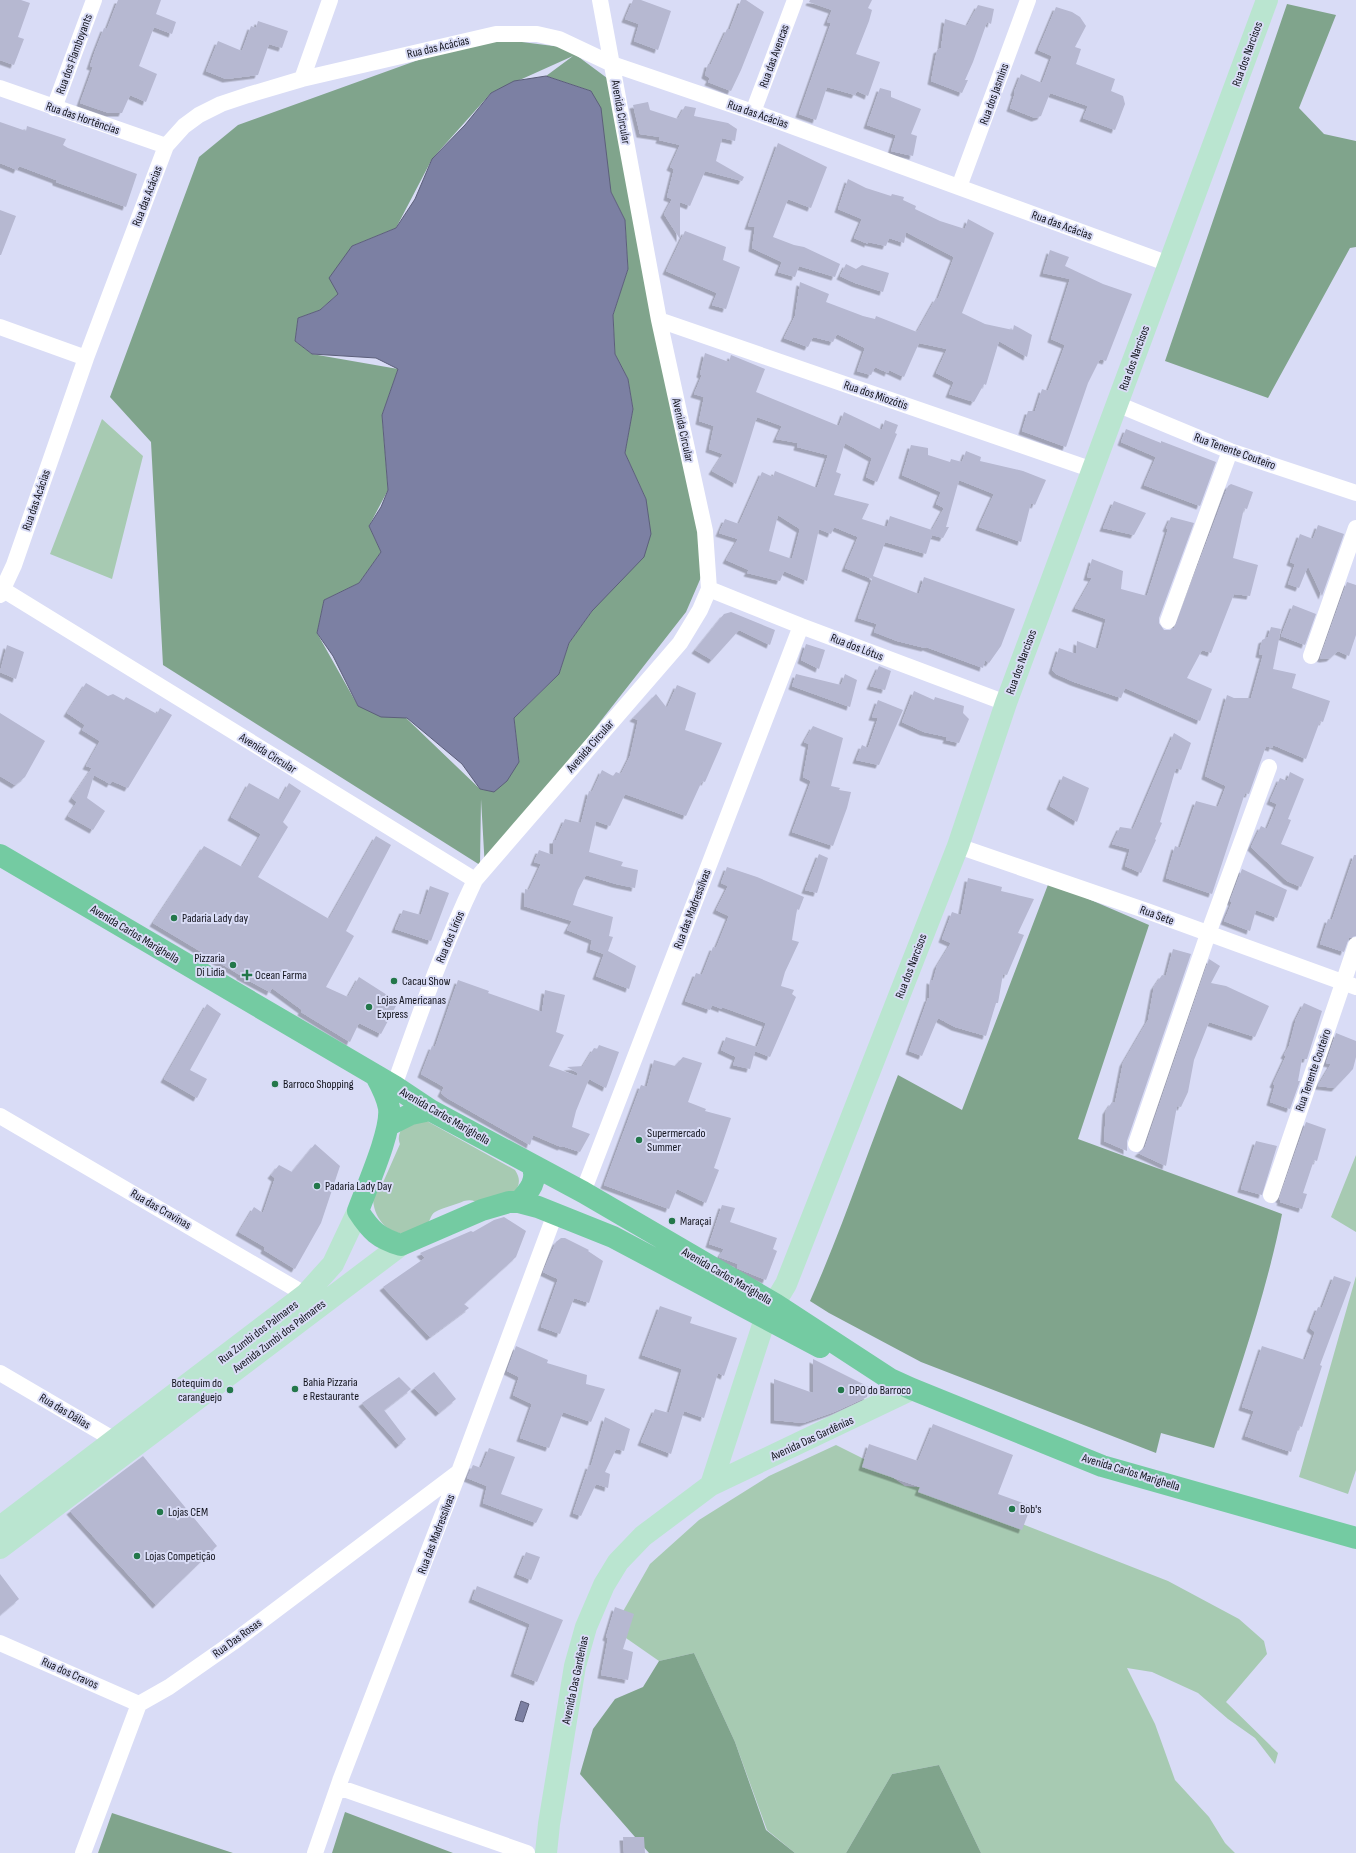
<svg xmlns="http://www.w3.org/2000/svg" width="1356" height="1853" font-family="'Sofia Sans Condensed',sans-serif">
<defs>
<filter id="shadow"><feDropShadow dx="-3.5" dy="3.5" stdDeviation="0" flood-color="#0004"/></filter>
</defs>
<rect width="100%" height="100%" fill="#d9dcf6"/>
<!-- green -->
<path fill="#a7cab2" d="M102 419 143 456 112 579 50 554Z
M425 1120 515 1170C521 1179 520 1186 513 1193 504 1196 494 1201 484 1202 476 1204 474 1198 464 1201 455 1205 444 1207 435 1212 430 1215 430 1223 425 1227 397 1245 371 1223 373 1193L381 1187 400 1144C397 1137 400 1132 403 1126Z
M1356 1155V1232L1331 1217Z
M1356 1276V1470L1348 1494 1299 1477Z
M836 1445 870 1462 905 1486 930 1488 1168 1581 1239 1619 1264 1641 1267 1654 1226 1702 1278 1753 1275 1764 1255 1738 1228 1719 1198 1693 1152 1672 1127 1668 1155 1724 1175 1780 1209 1817 1225 1843 1235 1853H981L939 1765 892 1774 846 1853H795L767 1830 735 1742 694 1653 659 1661 613 1629 650 1564 699 1520 769 1476Z"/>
<!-- forest -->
<path fill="#80a48c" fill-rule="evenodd" d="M1287 4 1336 15 1299 108 1324 134 1356 141V247L1350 248 1268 398 1165 361Z
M482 37 585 50 576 55 611 81 708 561 686 612 485 869 481 799 480 865 163 665 151 442 110 397 199 157 238 125ZM573 56 546 76 591 91 611 192 625 220 628 269 613 315 615 354 628 379 633 409 625 453 646 499 592 611 569 643 559 674 514 718 519 762 494 791 480 789 406 718 358 706 317 633 324 600 359 583 381 552 369 526 388 490 382 415 398 369 312 354 295 341 298 318 320 310 338 294 352 246 396 228 432 159 491 93Z
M1049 882 1149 925 1078 1139 1282 1214C1266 1294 1239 1371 1214 1448L1161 1433 1156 1453 921 1362 829 1313 810 1301C843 1227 868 1150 898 1075L962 1110Z
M694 1653 735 1742 766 1830 795 1853H649L580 1774 593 1729 615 1699 643 1687 659 1661Z
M939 1765 981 1853H846L892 1774Z
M345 1812 453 1853H332Z
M112 1813 233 1853H98Z"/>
<!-- water -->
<path fill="#7c80a3" stroke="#5c5f7a" d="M546 76 591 91 601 108 611 192 625 220 628 269 613 315 615 354 628 379 633 409 625 453 646 499 651 534 644 557 592 611 569 643 559 674 514 718 519 762 507 781 494 792 480 789 462 764 407 718 381 717 358 706 333 656 317 633 324 600 359 583 381 552 369 526 381 507 388 490 382 415 398 369 376 358 312 354 295 341 298 318 320 310 338 294 329 278 352 246 396 228 415 199 432 159 465 125 491 93 514 81Z
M521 1701 529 1704 523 1722 515 1720Z"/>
<!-- building -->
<path fill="#b6b8d1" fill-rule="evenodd" filter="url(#shadow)" d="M0 0H21L30 3 18 37 24 39 14 65 0 60Z
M118 0H161L156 14 176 22 172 34 154 27 139 66 157 74 146 102 130 95 122 113H109L80 103 93 67 90 66 95 51 104 28 107 29Z
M633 0H641L671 11 658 50 634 41 639 24 625 19Z
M741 0H746L764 12 741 70 731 91 708 82 710 78 705 75 708 64H711L727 29H730Z
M810 0H872L868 8 872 10 869 21 856 54 880 62 868 96 857 91 855 95 827 87 816 120 799 114 831 23 827 22 832 10 809 2Z
M978 5 994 9 991 24 987 22 973 62 965 80H968L962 93 931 81 937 50 941 48 945 19 967 26Z
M1056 7 1072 12 1080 17 1086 26 1075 47 1081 49 1076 64 1115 79 1111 91 1123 96 1125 104 1115 130 1083 118 1088 106 1050 93 1041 116 1035 118 1010 108 1015 93 1014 92 1021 74 1042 83 1052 56 1038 50Z
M258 21 288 31 282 48 269 44 258 75 226 79 206 71 218 41 242 51 251 26 256 28Z
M880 88 891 91V97L921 109 911 134 917 136 913 156 891 151 896 135 867 125Z
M648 102 650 110 678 119 685 106 696 108 694 116 728 123 737 129 735 141 722 138 716 161 744 177 742 181 705 171 690 206 680 202V239L664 214 672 199 667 197 674 169 670 167 680 145 659 140 660 137 640 134 633 105Z
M0 122 26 131 27 126 66 139 63 145 68 148 137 174 126 207 56 182V180L19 166 17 170 0 163Z
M778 143 827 167 811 208 788 199 773 237 794 245 804 247 840 264 835 277 799 266 795 277 778 272 782 262 752 248 755 227 748 226Z
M848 179 866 188 891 196 892 194 904 197 903 200 916 206 915 209 940 221 965 229 968 219 994 233 962 313 985 324 1013 330 1014 325 1032 335 1027 357 999 341 986 385 984 384 974 402 949 394 954 382 936 373 947 349 919 343 904 377 889 370 888 373 875 367 871 375 857 371 865 348 837 334 833 342 813 337 808 347 784 338 795 316 800 282 829 294 826 302 863 316 875 319 876 316 917 332 936 298 938 299 954 257 906 232 904 243 889 238 886 246 868 242V244L854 238 862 219 838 209Z
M0 210 16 216 1 255H0Z
M685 231 726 247 723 260 740 267 726 309 712 305 717 293 666 271Z
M1050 250 1069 257 1065 266 1103 284 1132 294 1106 361 1100 359 1088 383 1066 447 1022 431 1028 411H1035L1042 389 1048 391 1065 345 1051 339 1070 279 1043 273Z
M846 264 856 269 862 265 889 273 883 292 855 283 840 276Z
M705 353 729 362 731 355 765 369 756 392 839 426 844 412 882 430 885 420 898 425 895 433 897 434 877 482 866 477 872 458 845 443 836 472 841 474 834 495 869 504 862 519 887 527 890 516 932 530 944 508 936 504 941 492 902 475 911 445 928 448V455L950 462 951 459 962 462 966 451 981 457 980 461 1023 471 1046 480 1035 505 1031 503 1021 542 979 527 994 494 959 480 946 527H949L943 538 932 535 926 554 885 542 873 576 919 594 924 577 1015 609 1001 646 989 663 985 660 983 668 926 647 925 648 897 641 874 632 877 624 858 618 872 579 845 568 858 537 834 527 831 534 819 529 807 581 784 571 780 581 747 573 749 570 726 560 738 539 719 533 725 519 739 524 762 472 773 477 775 471 817 488 828 455 797 447 798 443 776 439 782 426 757 417 736 484 712 471 723 454 709 449 714 426 699 421 704 397 694 394 702 375 700 374ZM778 515 800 529 792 559 769 551Z
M1126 429 1161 443V441L1216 462 1200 506 1144 485 1156 457 1121 442Z
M1231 484 1253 492 1247 509 1244 508 1233 558 1258 565 1250 596 1234 594 1211 653 1202 650 1187 678 1212 689 1200 721 1125 688 1121 698 1074 682 1056 674 1052 670 1059 648 1076 654 1077 641 1098 649 1106 619 1075 608 1092 578 1087 577 1092 559 1123 571 1121 589 1147 596 1168 529 1166 528 1171 517 1194 523 1159 618V623L1164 630H1170L1174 628 1228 486Z
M1114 501 1146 513 1134 535 1103 528Z
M1318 525 1344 534 1322 596 1308 566 1299 588 1288 584 1295 564 1290 562 1300 534 1313 539Z
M1347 582 1356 585V635L1349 656 1338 651 1330 658 1323 659 1320 658Z
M1293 605 1316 614 1305 645 1281 636Z
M731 612 775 630 770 645 739 630 712 660 695 650 724 614Z
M1271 627 1281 629 1273 669 1296 674 1292 688 1330 701 1323 722 1320 721 1306 759 1273 745 1272 748 1266 746 1249 794 1245 793 1212 894 1166 878 1175 846 1180 848 1196 801 1218 807 1226 786 1205 776 1227 695 1234 698H1251L1263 655 1259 654 1262 640 1268 637Z
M806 644 825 650 819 669 801 660Z
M7 645 24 652 16 679 0 672Z
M879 666 891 671 885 690 870 686Z
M796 674 841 685 845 674 857 680 850 707 792 686Z
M86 683 108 696 113 694 124 700 126 697 157 714 160 708 172 715 128 788 112 781 110 784 94 775 87 798 105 811 93 830 68 816 77 802 72 798 92 768 86 766 100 741 82 730 85 725 67 713Z
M677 685 696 693 685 730 722 743 705 782 702 781 686 816 625 794 610 826 596 821 589 852 623 862 621 866 638 870 635 888 616 884 586 875 578 890 573 905 613 917 609 936 613 937 608 951 636 966 629 989 596 976 604 954 590 949 592 940 567 930 572 921 524 906 525 889 529 890 541 864 534 862 539 850 553 855V840H556L565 819 581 823 589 791 592 792 602 770 613 776 616 772 621 774 630 756 638 720 633 718 656 694 667 708Z
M914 691 934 700 935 697 964 706 963 713 969 719 959 743 946 740 947 737 924 732 902 722Z
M878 700 903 710 879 765 856 760 862 745 868 748 878 718 872 717Z
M0 713 45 741 25 777 15 785 0 776Z
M813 726 843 738 831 786 840 788 839 790 851 792 847 808 833 846 792 832 811 781 803 777 809 744 804 742Z
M1174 733 1191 743 1181 770 1176 768 1160 822 1162 823 1155 839 1156 840 1141 873 1125 866 1130 849 1112 844 1120 827 1133 829Z
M1290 772 1304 779 1288 819 1291 820 1281 844 1314 857 1301 887 1287 881 1251 847 1261 826 1267 829 1277 804 1270 801 1280 778 1287 781Z
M1063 776 1089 788 1077 822 1050 806Z
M249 783 280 800 289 783 301 791 283 822 288 827 258 877 329 919 376 836 391 845 346 931 354 936 326 987 348 997 359 977 398 1002 381 1034 359 1023 350 1042 301 1012 302 1010 272 988 270 992 240 976V975L153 923 204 846 242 867 261 834 231 817Z
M819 854 828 858 817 893 805 890Z
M1354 855H1356V936L1349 938 1344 952 1320 944 1328 919 1332 920Z
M727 867 757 877 804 897 799 910 797 909 792 940 799 942 785 972 781 986 794 990 792 994 796 997 770 1057 755 1051 750 1069 733 1065 736 1057 721 1050 726 1037 757 1047 766 1023 722 1007V1009L712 1005 710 1010 685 1001 696 973 702 975 713 947 716 948 729 916 716 910 728 886 721 883Z
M1242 869 1287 890 1277 918 1256 910 1250 931 1224 921 1232 902 1230 901Z
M968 878 1002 887 1001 891 1034 899 1018 933 1024 935 1007 975 1003 974 998 1003H996L986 1036 955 1027 938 1018 922 1056 909 1051 928 998H929L930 980 933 981 937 966 951 943 942 939 952 912 961 915Z
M430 886 449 893 431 941 395 929 403 910 421 915Z
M1173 949 1191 954 1127 1141V1151L1104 1141 1106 1111 1112 1102 1115 1103 1123 1063 1148 1020 1154 987 1162 975 1166 976Z
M1209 959 1220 966 1211 983 1226 986 1269 1006 1255 1037 1209 1022 1194 1060 1188 1092 1181 1107 1177 1106 1166 1166 1138 1153 1145 1147Z
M458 980 489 991 488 993 542 1012 545 990 565 995 556 1032 564 1035 549 1066 577 1076 578 1073 567 1067 583 1066 594 1048 597 1049 599 1045 619 1052 606 1088 589 1079 576 1111 572 1127 590 1134 580 1152 562 1146 561 1147 533 1135 530 1145 447 1098 441 1093 444 1087 421 1074 432 1046 435 1047Z
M1304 1003 1322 1011 1307 1059H1302L1298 1081H1300L1290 1109 1270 1102 1275 1085 1273 1084 1286 1056 1284 1055 1289 1046 1296 1019Z
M207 1004 221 1014 190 1070 207 1079 197 1098 164 1079Z
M1336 1033 1356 1041V1057L1353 1069 1335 1088 1318 1086 1331 1064 1326 1063Z
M683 1057 702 1063 688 1102 706 1109 705 1111 731 1118 714 1168 719 1170 706 1203 677 1189 669 1209 604 1185 641 1085 647 1087 654 1060 675 1066Z
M1306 1122 1326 1129 1317 1161 1314 1160 1303 1193 1307 1194 1302 1209 1280 1202 1281 1200 1279 1199Z
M1256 1141 1277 1146 1262 1195 1241 1189Z
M315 1144 340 1166 321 1223 295 1269 264 1250 265 1247 239 1232 254 1207 263 1213 275 1178 271 1175 279 1165 292 1172Z
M722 1205 735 1208 730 1222 777 1238 773 1249 777 1251 766 1280 744 1271 737 1268 738 1264 719 1257 724 1249 709 1244Z
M504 1217 526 1231 516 1257 464 1304 469 1308 430 1337 383 1287 425 1258 420 1253 471 1231 473 1232 494 1220Z
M561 1238H565L589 1250 588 1251 603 1261 589 1303 574 1298 560 1334 541 1327 558 1279 543 1272 556 1242Z
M1334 1276 1351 1282 1320 1365 1322 1366 1302 1427 1299 1426 1291 1452 1245 1436 1254 1411 1242 1407 1262 1346 1305 1360 1315 1332 1310 1328 1318 1307 1322 1308Z
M660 1306 692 1317 690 1323 737 1338 724 1376 718 1373 704 1418 684 1411 671 1454 641 1442 655 1409 669 1413 682 1369 642 1355Z
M516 1346 548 1360 547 1363 587 1375 586 1384 605 1389 591 1422 563 1412 549 1448 520 1438 532 1404 513 1395 519 1377 507 1371Z
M813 1359 869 1387 867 1397 834 1412 803 1423 774 1420V1379L813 1393Z
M434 1372 456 1399 439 1413 414 1388Z
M399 1377 411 1389 384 1410 406 1439 399 1445 362 1403Z
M605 1417 630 1429 624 1451 616 1449 605 1472 610 1474 608 1488 596 1484 581 1516 573 1513 589 1465 591 1466Z
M933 1424 1013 1455 998 1494 1031 1506 1022 1530 918 1492 920 1487 862 1467 869 1444 918 1461Z
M489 1448 515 1457 501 1494 543 1509 536 1523 483 1503 487 1486 467 1478 473 1465 481 1468Z
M143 1456 217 1546 156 1605 70 1511Z
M526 1552 540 1557 531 1580 517 1574Z
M0 1574 19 1599 0 1615Z
M477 1586 563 1620 537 1682 514 1673 530 1624 472 1599Z
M615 1607 634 1614 623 1649 633 1652 628 1680 601 1675 608 1638 606 1637Z
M623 1837H644L645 1853H624Z"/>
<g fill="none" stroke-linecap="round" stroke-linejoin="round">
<!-- street -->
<path stroke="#fff" stroke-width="16" d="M302 79 330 0
M0 88 166 146
M54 108 94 0
M753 112 795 0
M959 187 1028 0
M659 320 1093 470
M0 327 86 358
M1117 404 1230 451 1356 493
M2 589 475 880 680 643 700 610 709 589 705 531 659 320 600 0
M709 589 801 626 1006 703
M0 595 14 565 86 358 166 146 184 126 199 115 221 104 248 95 302 79 496 34H537L559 39 612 64 753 112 1169 264
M1168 621 1230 451
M1311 656 1356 528
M958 846 1147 911 1356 987
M394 1086C419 1016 443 947 475 880
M0 1116 313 1299
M1136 1144 1208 934 1269 767
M583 1192 801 626
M1271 1195 1356 945
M0 1373 123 1445
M0 1643 139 1704
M338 1787 527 1853
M83 1853 139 1704 169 1687 232 1643 459 1472
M315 1853 340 1781 459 1472 555 1214"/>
<!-- secondary -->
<path stroke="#bae5d0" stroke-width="22" d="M711 1485 765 1319 786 1284 958 846 1006 703 1267 0
M0 1527 306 1294 333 1264 358 1211
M0 1548 401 1245
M546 1853 549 1824 575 1666 586 1627 604 1585 618 1562 643 1536 711 1485 912 1389"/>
<!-- primary -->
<path stroke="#74cba2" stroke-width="22" d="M0 855 394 1086 430 1110 583 1192 775 1304 890 1379 912 1389 1102 1466 1356 1538
M376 1076C382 1087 387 1096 389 1108 392 1131 367 1186 358 1211 371 1231 378 1238 401 1245L482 1210 509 1202H519L538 1207 613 1237 820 1347
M389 1125 411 1114 430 1110
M519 1202C529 1191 539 1180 532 1165"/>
</g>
<!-- markers -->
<g fill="#23774a" stroke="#d9dcf6" stroke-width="1.5">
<circle cx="174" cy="918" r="4"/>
<circle cx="233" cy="965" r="4"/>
<path d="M245 969h4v4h4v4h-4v4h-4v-4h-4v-4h4z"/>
<circle cx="394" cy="981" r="4"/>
<circle cx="369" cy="1007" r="4"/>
<circle cx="275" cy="1084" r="4"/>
<circle cx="639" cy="1140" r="4"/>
<circle cx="317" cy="1186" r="4"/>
<circle cx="672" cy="1221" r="4"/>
<circle cx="295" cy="1389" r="4"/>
<circle cx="230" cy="1390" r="4"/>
<circle cx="841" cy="1390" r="4"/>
<circle cx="1012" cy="1509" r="4"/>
<circle cx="160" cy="1512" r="4"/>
<circle cx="137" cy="1556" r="4"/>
</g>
<g text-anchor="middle" stroke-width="4" stroke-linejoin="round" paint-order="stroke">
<!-- street labels -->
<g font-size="12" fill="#11121b" stroke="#d9dcf6">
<text transform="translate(438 47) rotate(-13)" y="4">Rua das Acácias</text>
<text transform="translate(74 54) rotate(-70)" y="4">Rua dos Flamboyants</text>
<text transform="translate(1247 54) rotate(-70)" y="4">Rua dos Narcisos</text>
<text transform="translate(774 56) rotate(-70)" y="4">Rua das Avencas</text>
<text transform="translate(994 94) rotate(-70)" y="4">Rua dos Jasmins</text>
<text transform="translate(621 112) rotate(80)" y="4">Avenida Circular</text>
<text transform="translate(758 114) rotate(19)" y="4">Rua das Acácias</text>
<text transform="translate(83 118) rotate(19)" y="4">Rua das Hortências</text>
<text transform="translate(147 196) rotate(-69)" y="4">Rua das Acácias</text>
<text transform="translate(1062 225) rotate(20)" y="4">Rua das Acácias</text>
<text transform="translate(1134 358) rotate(-70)" y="4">Rua dos Narcisos</text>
<text transform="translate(876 395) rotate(19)" y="4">Rua dos Miozótis</text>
<text transform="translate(683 430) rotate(78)" y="4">Avenida Circular</text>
<text transform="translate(1235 451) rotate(20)" y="4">Rua Tenente Couteiro</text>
<text transform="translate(36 500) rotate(-71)" y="4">Rua das Acácias</text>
<text transform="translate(857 647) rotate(21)" y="4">Rua dos Lótus</text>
<text transform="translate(1021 662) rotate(-70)" y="4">Rua dos Narcisos</text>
<text transform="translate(590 746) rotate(-49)" y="4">Avenida Circular</text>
<text transform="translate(268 753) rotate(32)" y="4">Avenida Circular</text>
<text transform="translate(692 909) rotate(-69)" y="4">Rua das Madressilvas</text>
<text transform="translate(1157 915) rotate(20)" y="4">Rua Sete</text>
<text transform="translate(135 934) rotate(31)" y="4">Avenida Carlos Marighella</text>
<text transform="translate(450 937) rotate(-67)" y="4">Rua dos Lírios</text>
<text transform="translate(911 966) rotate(-69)" y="4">Rua dos Narcisos</text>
<text transform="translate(1313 1070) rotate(-71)" y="4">Rua Tenente Couteiro</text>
<text transform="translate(445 1116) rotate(30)" y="4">Avenida Carlos Marighella</text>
<text transform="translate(161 1209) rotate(30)" y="4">Rua das Cravinas</text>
<text transform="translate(727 1276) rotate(30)" y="4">Avenida Carlos Marighella</text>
<text transform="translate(258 1332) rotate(-37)" y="4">Rua Zumbi dos Palmares</text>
<text transform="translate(279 1336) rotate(-37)" y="4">Avenida Zumbi dos Palmares</text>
<text transform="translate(65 1411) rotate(31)" y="4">Rua das Dálias</text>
<text transform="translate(812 1438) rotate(-25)" y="4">Avenida Das Gardênias</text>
<text transform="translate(1131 1472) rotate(17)" y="4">Avenida Carlos Marighella</text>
<text transform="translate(436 1534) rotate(-69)" y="4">Rua das Madressilvas</text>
<text transform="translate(237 1638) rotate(-36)" y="4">Rua Das Rosas</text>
<text transform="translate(70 1673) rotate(24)" y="4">Rua dos Cravos</text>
<text transform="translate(575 1680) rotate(-78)" y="4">Avenida Das Gardênias</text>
</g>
<!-- poi labels -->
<g font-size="12" fill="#11121b" stroke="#d9dcf6" text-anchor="start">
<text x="182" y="922">Padaria Lady day</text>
<text x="225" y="962" text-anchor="end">Pizzaria<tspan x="225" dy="14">Di Lidia</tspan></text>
<text x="255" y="979">Ocean Farma</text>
<text x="402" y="985">Cacau Show</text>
<text x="377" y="1004">Lojas Americanas<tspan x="377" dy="14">Express</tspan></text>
<text x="283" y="1088">Barroco Shopping</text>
<text x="647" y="1137">Supermercado<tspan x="647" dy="14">Summer</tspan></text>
<text x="325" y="1190">Padaria Lady Day</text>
<text x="680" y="1225">Maraçai</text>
<text x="303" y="1386">Bahia Pizzaria<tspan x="303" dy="14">e Restaurante</tspan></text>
<text x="222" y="1387" text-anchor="end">Botequim do<tspan x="222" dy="14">caranguejo</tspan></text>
<text x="849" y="1394">DPO do Barroco</text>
<text x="1020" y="1513">Bob's</text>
<text x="168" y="1516">Lojas CEM</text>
<text x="145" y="1560">Lojas Competição</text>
</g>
</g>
</svg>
